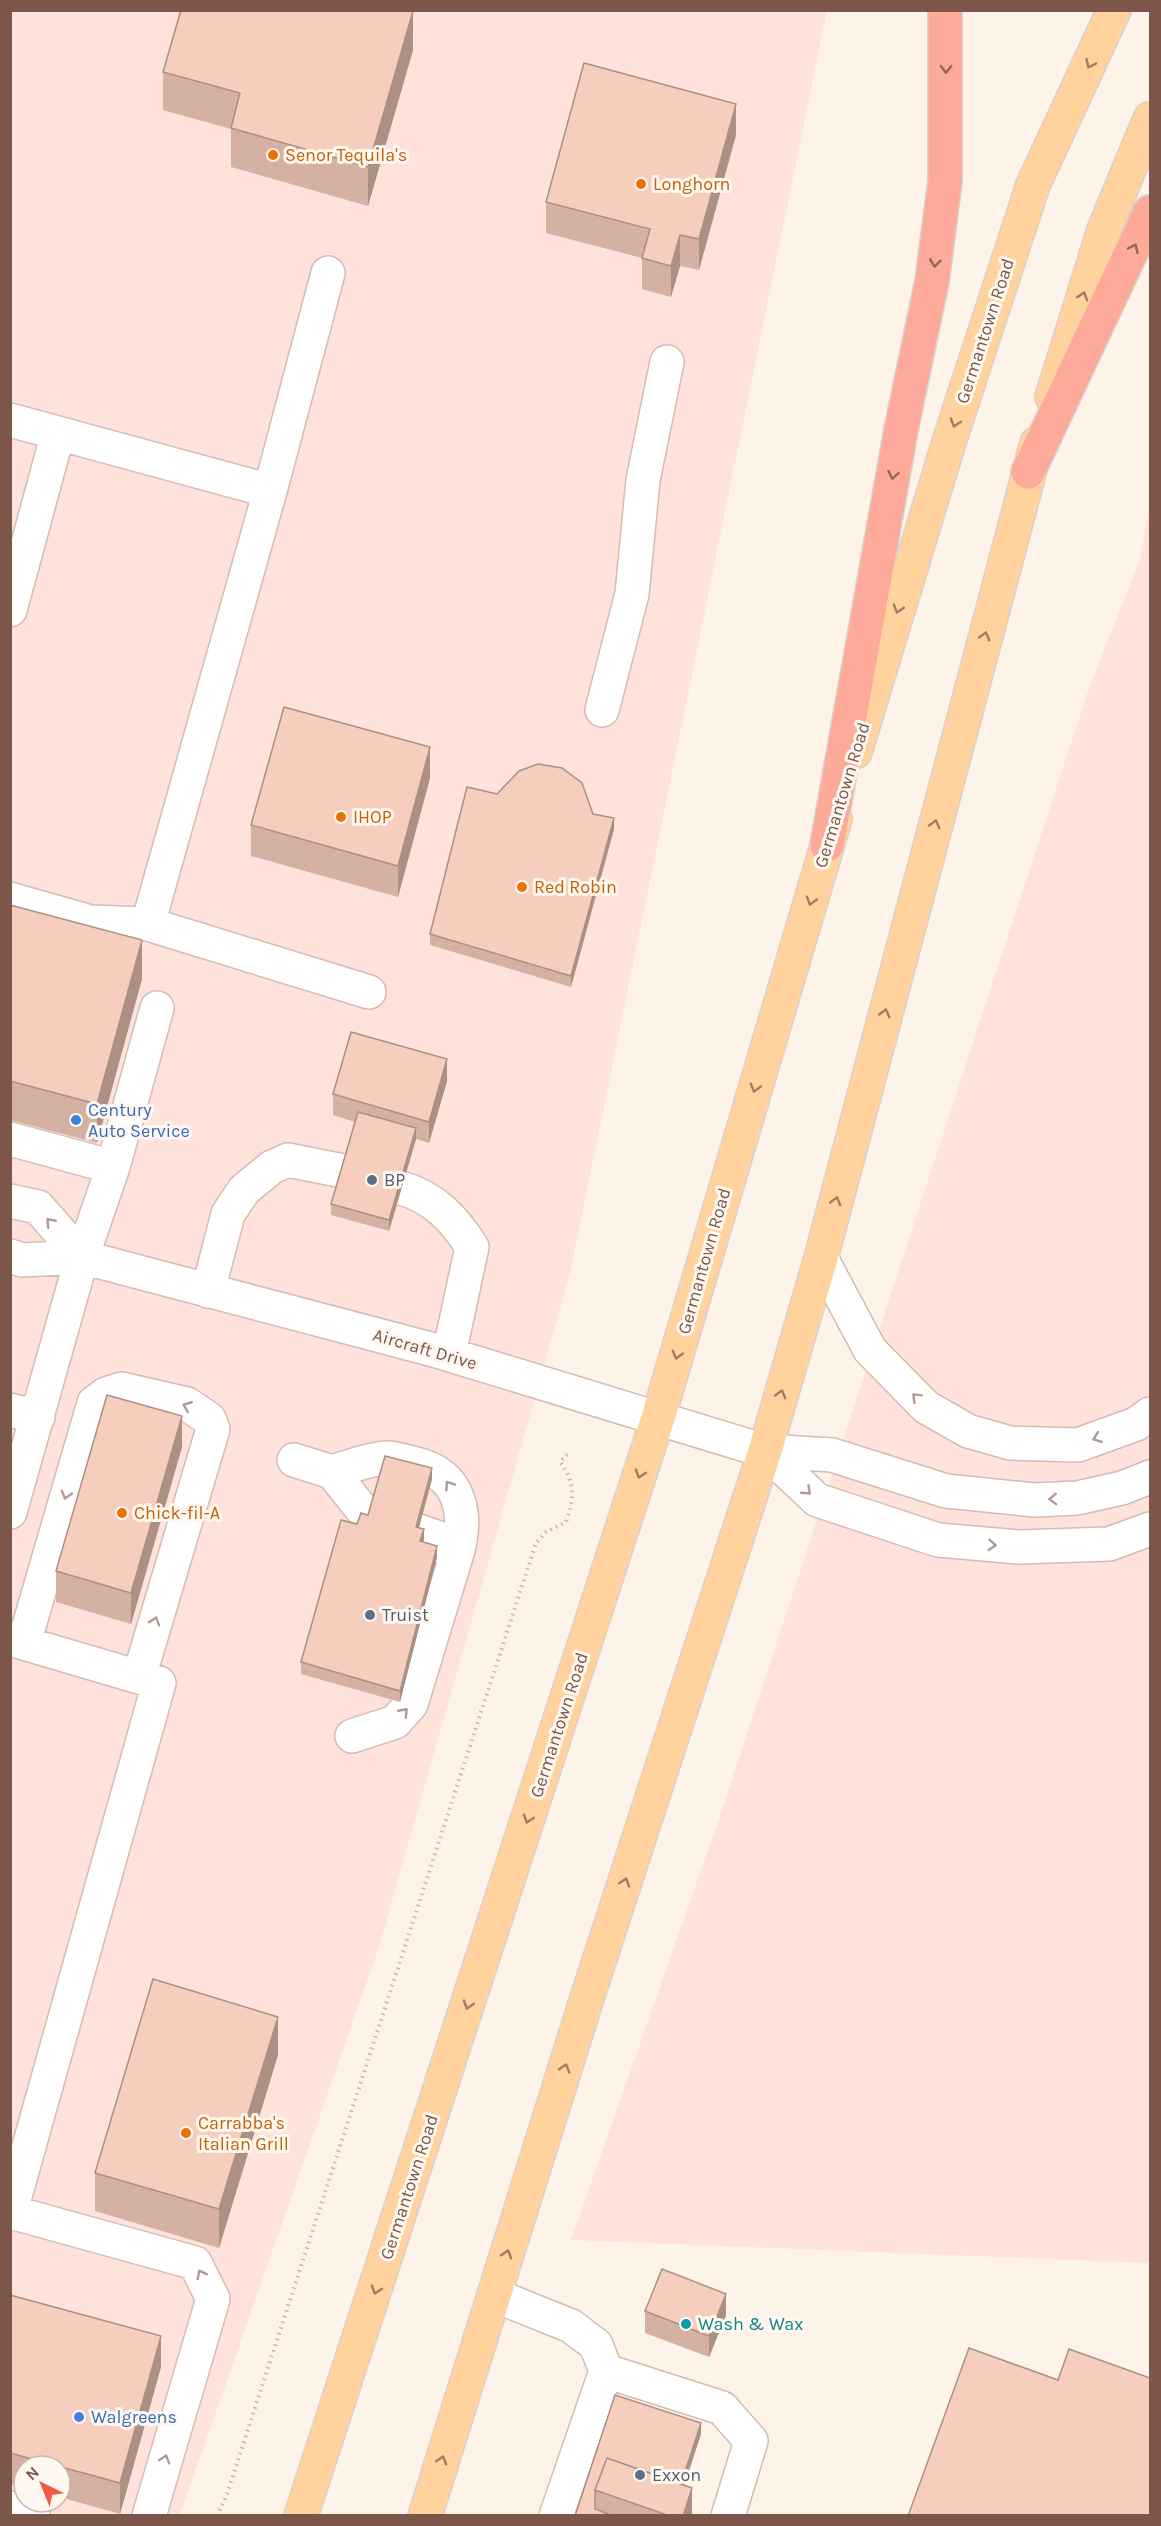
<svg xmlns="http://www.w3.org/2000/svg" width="1161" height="2526" font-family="Karla,sans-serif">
<rect width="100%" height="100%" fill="#fef3e8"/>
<!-- commercial -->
<path fill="#ffe2db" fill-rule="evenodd" d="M11 11H827L570 1274 379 1947 180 2515 11 2516ZM24 2466H60V2502H24Z
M1150 503V2263L571 2240 721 1813 1089 688 1140 559Z"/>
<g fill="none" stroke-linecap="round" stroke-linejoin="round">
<defs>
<path id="minor" d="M328 273 270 491 148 924 369 992
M10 420 270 491
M10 610 58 433
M602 710 632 594 643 480 667 362
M10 899 91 922 148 924
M10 1139 113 1167
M401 1188C434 1197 455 1220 472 1247L449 1354
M10 1201 38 1207 82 1257
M10 1256 22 1260 82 1257 434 1350 765 1451 832 1455 946 1491 1035 1500 1077 1498 1122 1488 1150 1477
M821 1258 870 1350 926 1407 968 1431 1010 1443 1078 1445 1136 1424 1150 1414
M208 1291 228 1214 244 1190 272 1167 288 1160 343 1171
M10 1410 38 1417
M765 1451 817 1500 938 1540 1019 1547 1109 1544 1150 1529
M294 1460 332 1472 364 1512 439 1538 455 1560 411 1704 395 1722 352 1736
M332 1472C349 1467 369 1459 386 1458 394 1457 405 1462 413 1463 463 1474 469 1517 455 1560
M10 1512 82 1257 113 1167 157 1008
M10 1639 159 1683 10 2214
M24 1643 94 1403 106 1394 122 1389 187 1404 209 1419 213 1429 139 1677
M11 2212 195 2263 213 2299 149 2516
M494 2295 571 2326 596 2345 606 2371 556 2516
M606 2371 722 2408 751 2441 728 2516
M10 2508 33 2516"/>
<path id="major" d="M1052 397 1104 230 1150 119
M855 752 949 442 1033 185 1114 10
M301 2516 658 1418 835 819
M425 2516 587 1998 765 1451 821 1258 1037 443"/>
<path id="highway" d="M1028 472 1150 212
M827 845 901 430 932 281 945 181V10"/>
</defs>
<!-- minor casing -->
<use href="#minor" stroke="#d4bcae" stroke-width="36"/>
<!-- major casing -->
<use href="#major" stroke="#dad0cc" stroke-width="36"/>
<!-- highway casing -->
<use href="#highway" stroke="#dad0cc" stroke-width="36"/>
<!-- path -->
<path stroke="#dcb19f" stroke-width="4" stroke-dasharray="1.5 4.5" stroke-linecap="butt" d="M217 2516 227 2494 536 1543 546 1532 566 1522C574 1498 576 1483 560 1462L568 1454"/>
<!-- minor -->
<use href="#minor" stroke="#fff" stroke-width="33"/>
<!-- major -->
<use href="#major" stroke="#ffd29e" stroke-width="33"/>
<!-- highway -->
<use href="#highway" stroke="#fdaa9a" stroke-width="33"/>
</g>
<!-- wall -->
<path fill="#d4b1a3" d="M413 50 368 206 231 167V129L163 110V72Z
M736 135 699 270 680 266 671 297 642 289V258L546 233V202Z
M430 778 398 897 251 856V825Z
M497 794 593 814 614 829 571 987 430 945V934Z
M10 905 142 979 97 1143 10 1120Z
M447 1081 429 1143 416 1139 389 1231 331 1215V1204L355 1122 333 1115V1094Z
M182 1447 131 1624 56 1602V1571Z
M432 1479 419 1528 424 1540V1542L437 1557 400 1702 301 1674V1662L357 1524 368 1515Z
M278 2055 219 2248 95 2211V2173Z
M10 2295 161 2367 120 2514 60 2497V2466H24V2487L10 2484Z
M645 2311 726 2315 709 2357 645 2333Z
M615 2395 701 2434 684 2485 692 2516H575Z"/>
<!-- shaded-wall -->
<path fill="#ac9084" d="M413 11V50L368 206V167Z
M736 104V135L699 270V239Z
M680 235V266L671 297V266Z
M430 747V778L398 897V866Z
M614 818V829L571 987V976Z
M142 940V979L97 1143V1104Z
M447 1059V1081L429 1143V1122Z
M416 1128V1139L389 1231V1220Z
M182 1416V1447L131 1624V1593Z
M432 1468V1479L416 1538V1527Z
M424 1529V1540L420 1552V1541Z
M437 1546V1557L400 1702V1691Z
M278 2017V2055L219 2248V2209Z
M726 2294V2315L709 2357V2336Z
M161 2336V2367L120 2514V2483Z
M701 2423V2434L675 2513V2502Z
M692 2488V2516H683Z"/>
<!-- building -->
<path fill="#f6cebd" stroke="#ac9084" stroke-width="1.5" d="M181 10H409L413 11 368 167 231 128 240 93 163 72Z
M584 63 736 104 699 239 680 235 671 266 642 258 650 229 546 202Z
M284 707 430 747 398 866 251 825Z
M538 764 562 768 582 783 593 814 614 818 571 976 430 934 467 787 497 794 519 771Z
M10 905 142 940 97 1104 10 1081Z
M351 1032 447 1059 429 1122 333 1094Z
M358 1112 416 1128 389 1220 331 1204Z
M107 1395 182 1416 131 1593 56 1571Z
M385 1456 432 1468 416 1527 424 1529 420 1541 437 1546 400 1691 301 1662 341 1520 357 1524 361 1513 368 1515Z
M153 1979 278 2017 219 2209 95 2173Z
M662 2269 726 2294 709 2336 645 2311Z
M10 2295 161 2336 120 2483 10 2453Z
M969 2348 1058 2380 1069 2349 1150 2378V2516H908Z
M615 2395 701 2423 681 2484 607 2458 595 2490V2509L613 2516H575Z
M607 2458 692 2488 683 2516H670L595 2490Z"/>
<!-- one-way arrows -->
<defs><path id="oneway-chevron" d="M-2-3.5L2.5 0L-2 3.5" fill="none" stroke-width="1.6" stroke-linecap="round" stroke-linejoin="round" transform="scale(1.5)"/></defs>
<g stroke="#a37b62">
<use href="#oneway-chevron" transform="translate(1090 64) rotate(115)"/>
<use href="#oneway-chevron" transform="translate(1083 296) rotate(-73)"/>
<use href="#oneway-chevron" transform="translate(955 423) rotate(108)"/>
<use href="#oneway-chevron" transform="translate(898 609) rotate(107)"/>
<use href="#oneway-chevron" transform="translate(985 636) rotate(-75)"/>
<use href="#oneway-chevron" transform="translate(935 824) rotate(-75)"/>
<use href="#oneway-chevron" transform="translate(811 901) rotate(106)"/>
<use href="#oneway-chevron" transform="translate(885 1013) rotate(-75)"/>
<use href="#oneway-chevron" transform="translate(755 1088) rotate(106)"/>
<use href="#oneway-chevron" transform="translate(836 1201) rotate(-75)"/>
<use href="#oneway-chevron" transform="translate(677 1355) rotate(106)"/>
<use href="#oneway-chevron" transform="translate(781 1394) rotate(-74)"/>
<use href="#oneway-chevron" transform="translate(640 1474) rotate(108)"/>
<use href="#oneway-chevron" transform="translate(528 1819) rotate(108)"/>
<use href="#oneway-chevron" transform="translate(625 1882) rotate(-72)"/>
<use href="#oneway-chevron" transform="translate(468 2005) rotate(108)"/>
<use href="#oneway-chevron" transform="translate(565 2068) rotate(-73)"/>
<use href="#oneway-chevron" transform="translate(507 2254) rotate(-73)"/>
<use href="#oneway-chevron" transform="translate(376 2290) rotate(108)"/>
<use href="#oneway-chevron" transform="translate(442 2460) rotate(-73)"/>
</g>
<g stroke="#956759">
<use href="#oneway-chevron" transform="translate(946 69) rotate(91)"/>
<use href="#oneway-chevron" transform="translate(1134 248) rotate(-65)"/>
<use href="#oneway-chevron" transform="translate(935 263) rotate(97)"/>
<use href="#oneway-chevron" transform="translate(893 475) rotate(100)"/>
</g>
<g stroke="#b09a92">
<use href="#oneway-chevron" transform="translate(50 1222) rotate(-132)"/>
<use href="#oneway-chevron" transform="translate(916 1397) rotate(-135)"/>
<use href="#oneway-chevron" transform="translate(187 1406) rotate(-158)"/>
<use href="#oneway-chevron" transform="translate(1097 1438) rotate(159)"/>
<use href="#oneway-chevron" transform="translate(449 1485) rotate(-124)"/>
<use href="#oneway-chevron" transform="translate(807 1491) rotate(44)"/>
<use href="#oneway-chevron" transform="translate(66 1495) rotate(106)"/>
<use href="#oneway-chevron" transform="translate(1053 1499) rotate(178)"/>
<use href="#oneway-chevron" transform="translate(992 1545) rotate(5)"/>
<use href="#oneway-chevron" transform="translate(155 1621) rotate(-73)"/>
<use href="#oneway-chevron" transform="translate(404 1712) rotate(-48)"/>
<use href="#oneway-chevron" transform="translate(201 2274) rotate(-117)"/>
<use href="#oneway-chevron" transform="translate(165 2459) rotate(-73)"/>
</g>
<!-- markers -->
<g fill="#e8710a" stroke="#fff8f0" stroke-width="2">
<circle cx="273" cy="155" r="6"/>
<circle cx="641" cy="184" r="6"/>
<circle cx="341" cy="817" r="6"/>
<circle cx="522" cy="887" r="6"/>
<circle cx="122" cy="1513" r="6"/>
<circle cx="186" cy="2133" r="6"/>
</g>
<g fill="#3f7fe0" stroke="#fff8f0" stroke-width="2">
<circle cx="76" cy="1120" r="6"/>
<circle cx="79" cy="2417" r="6"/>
</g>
<g fill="#5c6f8a" stroke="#fff8f0" stroke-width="2">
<circle cx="372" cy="1180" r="6"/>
<circle cx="370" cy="1615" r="6"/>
<circle cx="640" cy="2475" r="6"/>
</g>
<circle fill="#0f9aa8" stroke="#fff8f0" stroke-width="2" cx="686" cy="2324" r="6"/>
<g text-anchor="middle" stroke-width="6" stroke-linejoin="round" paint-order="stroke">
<!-- food labels -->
<g font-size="18" fill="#c56008" stroke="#fff8f0" text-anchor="start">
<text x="285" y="161">Senor Tequila's</text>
<text x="653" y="190">Longhorn</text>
<text x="353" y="823">IHOP</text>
<text x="534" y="893">Red Robin</text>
<text x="134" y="1519">Chick-fil-A</text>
<text x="198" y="2129">Carrabba's<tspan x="198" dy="21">Italian Grill</tspan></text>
</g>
<!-- street labels -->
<g font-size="18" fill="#7b5649" stroke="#fff8f0">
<text transform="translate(985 331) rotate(-72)" y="6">Germantown Road</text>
<text transform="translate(842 795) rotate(-73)" y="6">Germantown Road</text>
<text transform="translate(704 1261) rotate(-74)" y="6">Germantown Road</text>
<text transform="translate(425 1349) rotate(16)" y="6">Aircraft Drive</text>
<text transform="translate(559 1725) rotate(-72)" y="6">Germantown Road</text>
<text transform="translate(409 2187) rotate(-72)" y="6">Germantown Road</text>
</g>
<!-- shop labels -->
<g font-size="18" fill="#366cbe" stroke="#fff8f0" text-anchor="start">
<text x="88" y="1116">Century<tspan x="88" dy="21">Auto Service</tspan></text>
<text x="91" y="2423">Walgreens</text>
</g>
<!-- service labels -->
<g font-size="18" fill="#4e5e75" stroke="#fff8f0" text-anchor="start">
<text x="384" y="1186">BP</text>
<text x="382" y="1621">Truist</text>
<text x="652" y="2481">Exxon</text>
</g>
<!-- culture labels -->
<g font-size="18" fill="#0d838f" stroke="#fff8f0" text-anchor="start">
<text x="698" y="2330">Wash &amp; Wax</text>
</g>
</g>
<!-- border -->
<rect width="1161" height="2526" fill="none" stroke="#7b5649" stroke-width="24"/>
<!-- north arrow -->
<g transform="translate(42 2484) rotate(317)"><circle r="28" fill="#fff8f0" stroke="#cab7ad" stroke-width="1.5"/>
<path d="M0-4.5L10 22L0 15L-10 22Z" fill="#f25a43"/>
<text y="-9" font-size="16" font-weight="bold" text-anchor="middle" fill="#7b5649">N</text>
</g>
</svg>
